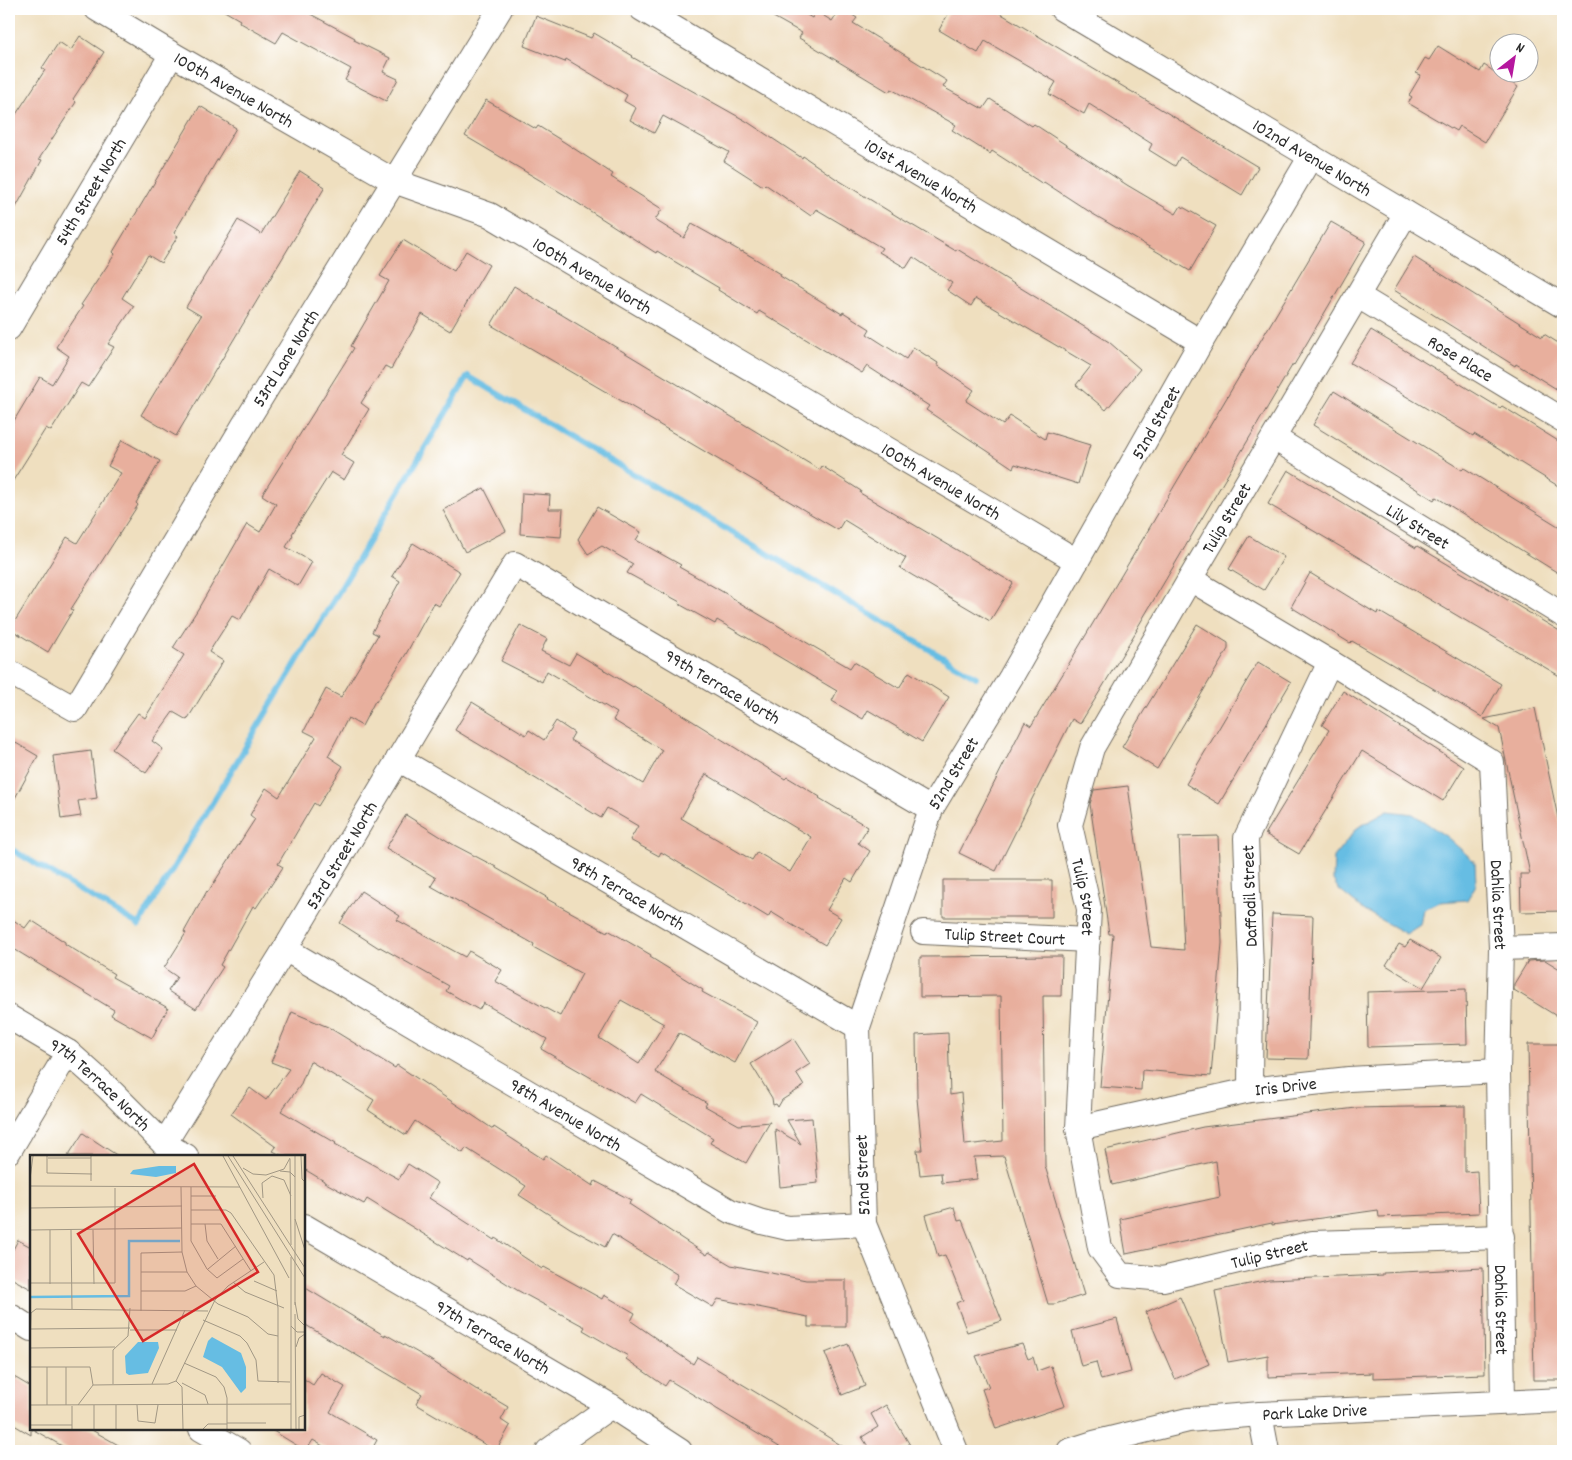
<svg xmlns="http://www.w3.org/2000/svg" width="1572" height="1460" font-family="Dekko,sans-serif">
<rect width="100%" height="100%" fill="#fff"/>
<filter id="ink" filterUnits="userSpaceOnUse"><feTurbulence type="fractalNoise" baseFrequency=".02" numOctaves="2"/><feDisplacementMap in="SourceGraphic" scale="10" xChannelSelector="R" yChannelSelector="G"/><feConvolveMatrix kernelMatrix="1 2 1 2 8 2 1 2 1" color-interpolation-filters="sRGB"/></filter>
<filter id="wash" filterUnits="userSpaceOnUse"><feTurbulence type="fractalNoise" baseFrequency=".0096" numOctaves="4" result="noise"/><feDisplacementMap in="SourceGraphic" scale="20" xChannelSelector="R" yChannelSelector="G"/><feGaussianBlur stdDeviation="1.12" result="paint"/><feColorMatrix in="noise" values="0 0 0 0 0 0 0 0 0 0 0 0 0 0 0 0 0 1.4 0 .05"/><feComposite in="paint" operator="in"/></filter>
<g filter="url(#wash)">
<rect width="100%" height="100%" fill="#efdfbf"/>
<!-- water -->
<path fill="#66bde3" stroke="#487487" d="M1388 811 1413 814 1447 837 1475 862 1476 885 1467 900 1439 902 1423 909 1420 925 1406 934 1365 911 1339 890 1333 880 1334 857 1357 828Z"/>
<g fill="none" stroke-linecap="round" stroke-linejoin="round">
<!-- stream -->
<path stroke="#66bde3" stroke-width="6" d="M9 848 139 925 468 376 976 677"/>
</g>
<g id="blocks">
<!-- building -->
<path fill="#e8af9d" fill-rule="evenodd" d="M221 9H301L355 38 354 40 390 58 383 72 398 79 386 101 345 80 351 69 283 32 276 43 239 22 240 20Z
M759 9H797L812 18 816 11 832 21 840 9H843L857 18 853 23 947 81 943 87 983 109 990 99 1032 126 1034 124 1127 185 1176 214 1181 206 1216 226 1190 271 1093 214 1044 182 1043 184 992 151 990 154 952 130 956 125 891 89 889 92 799 38 802 33Z
M951 9H993L1258 167 1242 195 1180 157 1175 166 1149 150 1152 144 1089 104 1084 114 1049 94 1056 82 985 41 978 53 939 30Z
M536 16 591 38 594 33 633 56 632 57 746 121 802 158 803 156 835 178 900 218 956 251 957 249 1109 342 1140 369 1106 410 1076 385 1091 366 976 298 971 306 947 290 952 283 913 257 906 268 879 252 882 248 816 209 811 216 765 184 763 186 724 161 729 152 663 116 654 133 630 120 636 108 624 101 627 95 566 59 565 62 524 46Z
M80 36 104 52 73 99 76 102 39 159 42 160 9 220V125L45 70 42 68 59 42 71 50Z
M1438 46 1480 72 1484 65 1518 87 1485 142 1459 126 1456 131 1408 103 1412 97 1409 95 1421 75 1416 73 1425 58 1429 60Z
M486 100 536 129 538 126 564 142 613 174 611 177 662 209 655 220 684 238 692 224 742 252V251L781 274 780 276 842 314 843 312 870 329 867 334 906 359 913 347 938 363 937 365 974 390 966 401 1003 425 1010 416 1045 439 1047 432 1090 445 1078 484 1015 464 1013 468 926 410 929 406 867 366 862 373 759 311 757 314 718 290 719 288 657 251 656 253 565 195 465 136Z
M200 106 236 128 174 233 178 236 161 263 148 255 122 298 134 306 108 344 114 347 88 387 81 383 51 431 46 428 9 487V429L40 377 52 384 69 356 56 347 83 306 81 305 115 254 113 252Z
M300 171 325 187 176 436 141 415 201 316 186 307 238 220 261 234Z
M1331 222 1366 242 1304 348 1294 365 1293 364 1136 630H1137L1080 724 1072 719 996 871 959 853 1025 722 1031 726 1064 672Z
M403 240 454 271 466 251 489 265 450 331 422 314 391 369 385 366 361 403 369 409 341 455 354 463 344 480 331 472 292 534 293 535 286 547 312 562 298 586 269 569 240 620 232 616 209 652 223 661 187 720 173 712 152 741 163 749 146 773 112 749 138 713 145 718 184 655 173 648 198 609 247 524 260 532 276 504 262 495 354 348 351 346 389 281 380 276Z
M1414 257 1542 337 1544 334 1563 346V393L1516 364 1515 366 1394 290Z
M514 286 820 470 822 466 861 491 860 493 1013 583 990 621 900 568 906 558 844 520 838 530 670 431 643 415 644 414 491 325Z
M1371 330 1500 408 1502 406 1563 444V489L1474 434 1473 436 1350 363Z
M1334 391 1462 470 1464 468 1563 529V576L1436 497 1434 500 1313 425Z
M122 440 160 461 136 503 138 505 71 609 73 610 48 652 10 629 67 537 77 543 121 473 108 466Z
M1288 470 1416 548 1417 546 1563 633V678L1268 504Z
M484 488 506 531 465 552 443 510Z
M522 493 550 495 549 509H563L561 537 520 534Z
M597 507 641 532 636 540 681 565 679 567 730 596V597L792 634 850 668 854 662 899 688 909 672 949 697 922 742 868 710 863 719 832 701 837 691 717 620 715 624 679 604 680 602 627 573 633 564 602 546 588 554 578 539Z
M1249 536 1284 557 1264 590 1229 569Z
M413 543 460 572 439 606 434 603 406 654 376 702 375 701 362 726 348 718 328 756 343 766 318 806 314 803 278 864 283 867 256 908 253 906 220 965 223 967 196 1009 168 991 177 977 164 968 186 933 184 932 207 891 208 892 255 819 250 815 266 788 279 797 316 737 304 731 326 689 341 697 378 635 372 632 400 581 392 576Z
M1310 573 1377 614 1378 611 1501 684 1482 717 1352 641 1350 643 1291 607Z
M1197 624 1228 643V649L1157 769 1122 747Z
M520 625 547 639 541 651 569 665 576 653 633 687 634 686 686 717 785 779 787 777 820 797 819 798 868 827 858 843 870 851 852 882 846 878 827 910 841 918 825 945 771 912 768 917 661 852 659 856 630 840 638 826 607 808 601 818 455 730 472 702 526 735 529 730 544 740 556 721 574 733 570 740 643 784 662 750 613 720 617 713 547 671 542 682 501 661ZM706 774 811 837 790 872 757 852 752 860 681 818Z
M1258 662 1291 682 1219 804 1186 784Z
M1343 691 1464 767 1443 801 1362 751 1299 854 1265 834H1268L1266 833 1329 730 1322 725Z
M1535 708 1563 842V911L1521 912 1520 874H1530L1499 728 1484 719Z
M9 739 38 756 9 809Z
M91 751 97 798 78 801 81 816 61 819 53 756Z
M1128 786 1151 947 1184 950 1179 837 1218 836 1222 943 1211 1076 1142 1070 1141 1090 1100 1087 1113 934H1109L1090 804 1094 790Z
M406 815 454 845 496 867V868L548 898 547 899 607 932 608 930 651 955 650 957 703 990 702 992 757 1022 735 1063 679 1033 655 1072 707 1103 705 1106 739 1125 770 1122 746 1163 710 1143 713 1138 641 1094 635 1103 541 1049 547 1039 483 1003 479 1010 446 991 449 986 380 947 379 948 340 923 361 891 400 916 397 920 465 957 469 951 502 970 495 981 560 1016 582 974 533 947 534 944 431 886 436 878 386 848ZM621 1000 664 1024 639 1064 599 1038Z
M943 880H1052V917H943Z
M1272 914 1313 916 1308 1059 1266 1058Z
M9 917 25 928 31 920 65 942V944L114 974 112 977 168 1008 152 1038 111 1015 114 1010 9 946Z
M1410 940 1441 958 1423 988 1386 965 1399 944 1405 947Z
M1062 956 1061 996H1043L1045 1166 1084 1295 1055 1304H1048L1004 1156 974 1157 977 1179 942 1183 941 1173 920 1175 917 1150H922L917 1098 916 1035 948 1033 950 1095 961 1093 965 1145 1003 1141 1001 996 920 997V957Z
M1545 960 1563 971V1020L1514 990V984L1528 961Z
M1466 989 1467 1044 1368 1047 1367 992Z
M292 1012 328 1027 395 1068 397 1065 493 1129 494 1127 543 1159 546 1155 593 1186 595 1181 631 1200 629 1204 707 1255 709 1252 731 1265 806 1280H846V1327H808V1317L718 1299 713 1307 673 1284 678 1275 612 1234 605 1247 570 1228 519 1195 526 1186 466 1148 463 1153 415 1121 406 1135 368 1110 374 1100 310 1061 300 1086 281 1111 336 1143 335 1144 399 1179 408 1164 438 1183 429 1198 494 1240 495 1238 542 1269 544 1267 602 1299 604 1295 635 1313 631 1321 693 1364 697 1357 790 1413 850 1451H786L669 1380 665 1386 626 1359 628 1356 583 1330 585 1327 517 1290 468 1259 467 1261 367 1199 364 1204 324 1182V1181L304 1169V1156H283L273 1151 276 1147 231 1114 250 1088 266 1100 289 1069 271 1062Z
M793 1038 810 1064 796 1073 804 1086 782 1100 778 1107 776 1104 773 1105 772 1098 751 1064Z
M1528 1044H1563V1380H1534Z
M1465 1106V1172L1477 1171 1479 1213 1379 1217 1378 1210 1272 1225V1223L1126 1254 1120 1219 1220 1197 1216 1161 1112 1185 1105 1150 1203 1127 1356 1108Z
M812 1118 818 1183 780 1187 775 1129 801 1144 787 1120Z
M83 1133 118 1156H68Z
M954 1207 958 1221 962 1220 1002 1321 967 1332 956 1303 963 1300 945 1255 938 1257 926 1215Z
M18 1240 31 1247V1289L9 1277V1257Z
M1483 1268 1485 1374 1373 1378V1373L1268 1377V1355L1228 1362 1215 1291 1269 1280 1383 1275V1273Z
M304 1287 385 1336V1334L427 1358 485 1395 486 1394 508 1407 501 1420 510 1426 496 1451 416 1404 422 1394 304 1324Z
M1180 1297 1209 1364 1175 1379 1146 1312Z
M1117 1319 1131 1372 1101 1380 1096 1362 1081 1366 1072 1331Z
M848 1344 865 1386 842 1395 825 1353Z
M1022 1344 1028 1359 1033 1357 1037 1371 1051 1366 1065 1406 996 1429 982 1389 989 1387 976 1356Z
M321 1373 345 1387 330 1412 377 1440 371 1451H331L313 1440 306 1451 270 1429H304V1379L313 1385Z
M9 1374 31 1387V1435L9 1422Z
M886 1405 910 1445 899 1451H871L862 1437 878 1427 871 1414Z
M32 1429H90L129 1451H71Z"/>
</g>
</g>
<g filter="url(#ink)">
<use href="#blocks" fill-opacity="0" stroke="#706a5f" stroke-width="1"/>
<g fill="none" stroke-linecap="round" stroke-linejoin="round">
<defs>
<g id="minor">
<path id="s1" d="M97 9 172 54 394 181 490 215 1077 561"/>
<path id="s2" d="M642 9 1201 342"/>
<path id="s3" d="M1062 9 1563 306"/>
<path id="s4" d="M1406 213 1190 579 1092 748 1070 825 1089 909 1078 1128 1100 1248 1120 1275 1163 1279 1313 1243 1502 1237"/>
<path id="s5" d="M1358 296 1563 420"/>
<path id="s6" d="M9 328 172 54"/>
<path id="s7" d="M1274 438 1563 615"/>
<path id="s8" d="M1190 579 1330 662 1492 762 1501 948 1498 1071 1503 1402"/>
<path id="s9" d="M9 672 75 709 244 425 500 9"/>
<path id="s10" d="M398 759 858 1027"/>
<path id="s11" d="M923 932 1088 940"/>
<path d="M1501 948 1563 946"/>
<path id="s12" d="M285 949 730 1211 762 1222 788 1228 864 1224"/>
<path id="s13" d="M9 1017 68 1052 107 1087 164 1144 186 1156"/>
<path d="M1250 1090 1251 970 1246 838 1330 662"/>
<path id="s14" d="M1078 1128 1250 1090 1349 1079 1498 1071"/>
<path id="s15" d="M164 1144 285 949 515 564 931 809"/>
<path d="M9 1151 68 1052"/>
<path id="s16" d="M304 1226 611 1406 680 1451"/>
<path d="M9 1315 31 1329"/>
<path d="M1260 1414 1267 1451"/>
<path d="M201 1429 239 1451"/>
<path d="M548 1451 611 1406"/>
<path id="s17" d="M956 1451 864 1224 858 1027 931 809 1011 677 1201 342 1311 156"/>
<path id="s18" d="M1069 1451 1094 1443 1188 1420 1260 1414 1563 1400"/>
</g>
</defs>
<!-- minor casing -->
<use href="#minor" stroke="#706a5f" stroke-width="26"/>
<!-- minor -->
<use href="#minor" stroke="#fff" stroke-width="24"/>
</g>
</g>
<g text-anchor="middle" stroke-width="4" stroke-linejoin="round" paint-order="stroke">
<!-- street labels -->
<g font-size="18" fill="#2b2b2b" stroke="#fff">
<text dy="6" stroke="none"><textPath href="#s1" startOffset="159">100th Avenue North</textPath></text>
<text dy="6" stroke="none"><textPath href="#s3" startOffset="291">102nd Avenue North</textPath></text>
<text dy="6" stroke="none"><textPath href="#s2" startOffset="325">101st Avenue North</textPath></text>
<text dy="6" stroke="none"><textPath href="#s6" startOffset="159">54th Street North</textPath></text>
<text dy="6" stroke="none"><textPath href="#s1" startOffset="564">100th Avenue North</textPath></text>
<text dy="6" stroke="none"><textPath href="#s9" startOffset="485">53rd Lane North</textPath></text>
<text dy="6" stroke="none"><textPath href="#s5" startOffset="120">Rose Place</textPath></text>
<text dy="6" stroke="none"><textPath href="#s17" startOffset="1119">52nd Street</textPath></text>
<text dy="6" stroke="none"><textPath href="#s1" startOffset="969">100th Avenue North</textPath></text>
<text transform="translate(1226 518) rotate(-59)" y="6">Tulip Street</text>
<text dy="6" stroke="none"><textPath href="#s7" startOffset="169">Lily Street</textPath></text>
<text dy="6" stroke="none"><textPath href="#s15" startOffset="919">99th Terrace North</textPath></text>
<text dy="6" stroke="none"><textPath href="#s17" startOffset="714">52nd Street</textPath></text>
<text dy="6" stroke="none"><textPath href="#s15" startOffset="339">53rd Street North</textPath></text>
<text dy="6" stroke="none"><textPath href="#s10" startOffset="266">98th Terrace North</textPath></text>
<text transform="translate(1249 896) rotate(-92)" y="6">Daffodil Street</text>
<text dy="6" stroke="none"><textPath href="#s4" startOffset="774">Tulip Street</textPath></text>
<text dy="6" stroke="none"><textPath href="#s8" startOffset="496">Dahlia Street</textPath></text>
<text dy="6" stroke="none"><textPath href="#s11" startOffset="82">Tulip Street Court</textPath></text>
<text dy="6" stroke="none"><textPath href="#s13" startOffset="114">97th Terrace North</textPath></text>
<text dy="6" stroke="none"><textPath href="#s14" startOffset="212">Iris Drive</textPath></text>
<text dy="6" stroke="none"><textPath href="#s12" startOffset="326">98th Avenue North</textPath></text>
<text transform="translate(862 1175) rotate(-92)" y="6">52nd Street</text>
<text dy="6" stroke="none"><textPath href="#s4" startOffset="1314">Tulip Street</textPath></text>
<text dy="6" stroke="none"><textPath href="#s8" startOffset="901">Dahlia Street</textPath></text>
<text dy="6" stroke="none"><textPath href="#s16" startOffset="219">97th Terrace North</textPath></text>
<text dy="6" stroke="none"><textPath href="#s18" startOffset="250">Park Lake Drive</textPath></text>
</g>
</g>
<!-- overview -->
<g transform="translate(30 1155)">
<rect width="275" height="275" fill="#efdfbf"/>
<path d="M129 11H146V18L126 22 100 19 103 15ZM182 182 211 198 216 212V233L211 238 192 212 173 202 178 186ZM108 187H128L129 193 118 218 99 220 96 218 95 201Z" fill="#66bde3"/>
<path fill="none" stroke="#66bde3" stroke-width="2.5" d="M0 142 99 141V86H150"/>
<path fill="none" stroke="#a19784" stroke-width="1" d="M17 1V18L62 19M61 1V26M193 1 259 123M198 1 275 123M203 1 275 113M265 1V150M271 1 272 24 275 27M18 3H61M260 4 261 90M213 13 223 19 236 20 254 14 260 3M250 16 260 17 265 22M0 24 3 1M0 31 210 32M151 32 152 97 157 117 166 131 188 149 218 162 238 179 248 181M161 32V86L177 114 187 123 213 104M161 41H186M233 43 232 28 242 21 254 25 261 41M0 53 152 51M161 55H196L201 58 244 120 248 153V228M265 64 275 95M161 69H191L221 116M175 69 177 86 188 104M0 75 152 73M41 75 42 154M63 75 64 129M261 102V274M178 114 206 91M111 117H157M224 126 247 136M203 127 215 137 254 153M0 128H85V33M20 129V75M111 136H155L166 131M265 147 268 164 275 171M111 156V98L152 97M265 159 266 274M173 165 210 181 217 188 226 205 228 226 260 227M261 171 267 177H275M1 174 100 173M100 175H147M0 192 1 158 6 154 178 156M266 192 269 183 275 179M0 193 85 192M154 208 186 222 194 232 197 243V274M0 212H60L63 230M17 212V250M146 226 152 232 153 274M152 228 175 240 178 249M83 229V195L98 181 100 153M122 229 155 155M0 250 261 249M36 250V212M48 250 63 230 138 229 146 226 185 145 198 131 234 107M64 250V274M86 250V274M107 250 108 266 125 268 128 250M42 251V274M197 268H236M0 270H42M173 274 178 269H197M269 274V262L275 260"/>
<path fill="#d62828" fill-opacity="0.15" stroke="#d62828" stroke-width="2.5" d="M164 9 228 117 113 186 48 79Z"/>
<rect width="275" height="275" fill="none" stroke="#2b2b2b" stroke-width="2.5"/>
</g>
<!-- margin -->
<rect width="1572" height="1460" fill="none" stroke="#fff" stroke-width="30"/>
<!-- north arrow -->
<g transform="translate(1514 58) rotate(31)"><circle r="24" fill="#ffffff" stroke="#aaaaaa"/>
<path d="M0-4L9 19L0 12L-9 19Z" fill="#b5179e"/>
<text y="-8" font-size="14" font-weight="bold" text-anchor="middle" fill="#2b2b2b">N</text>
</g>
</svg>
